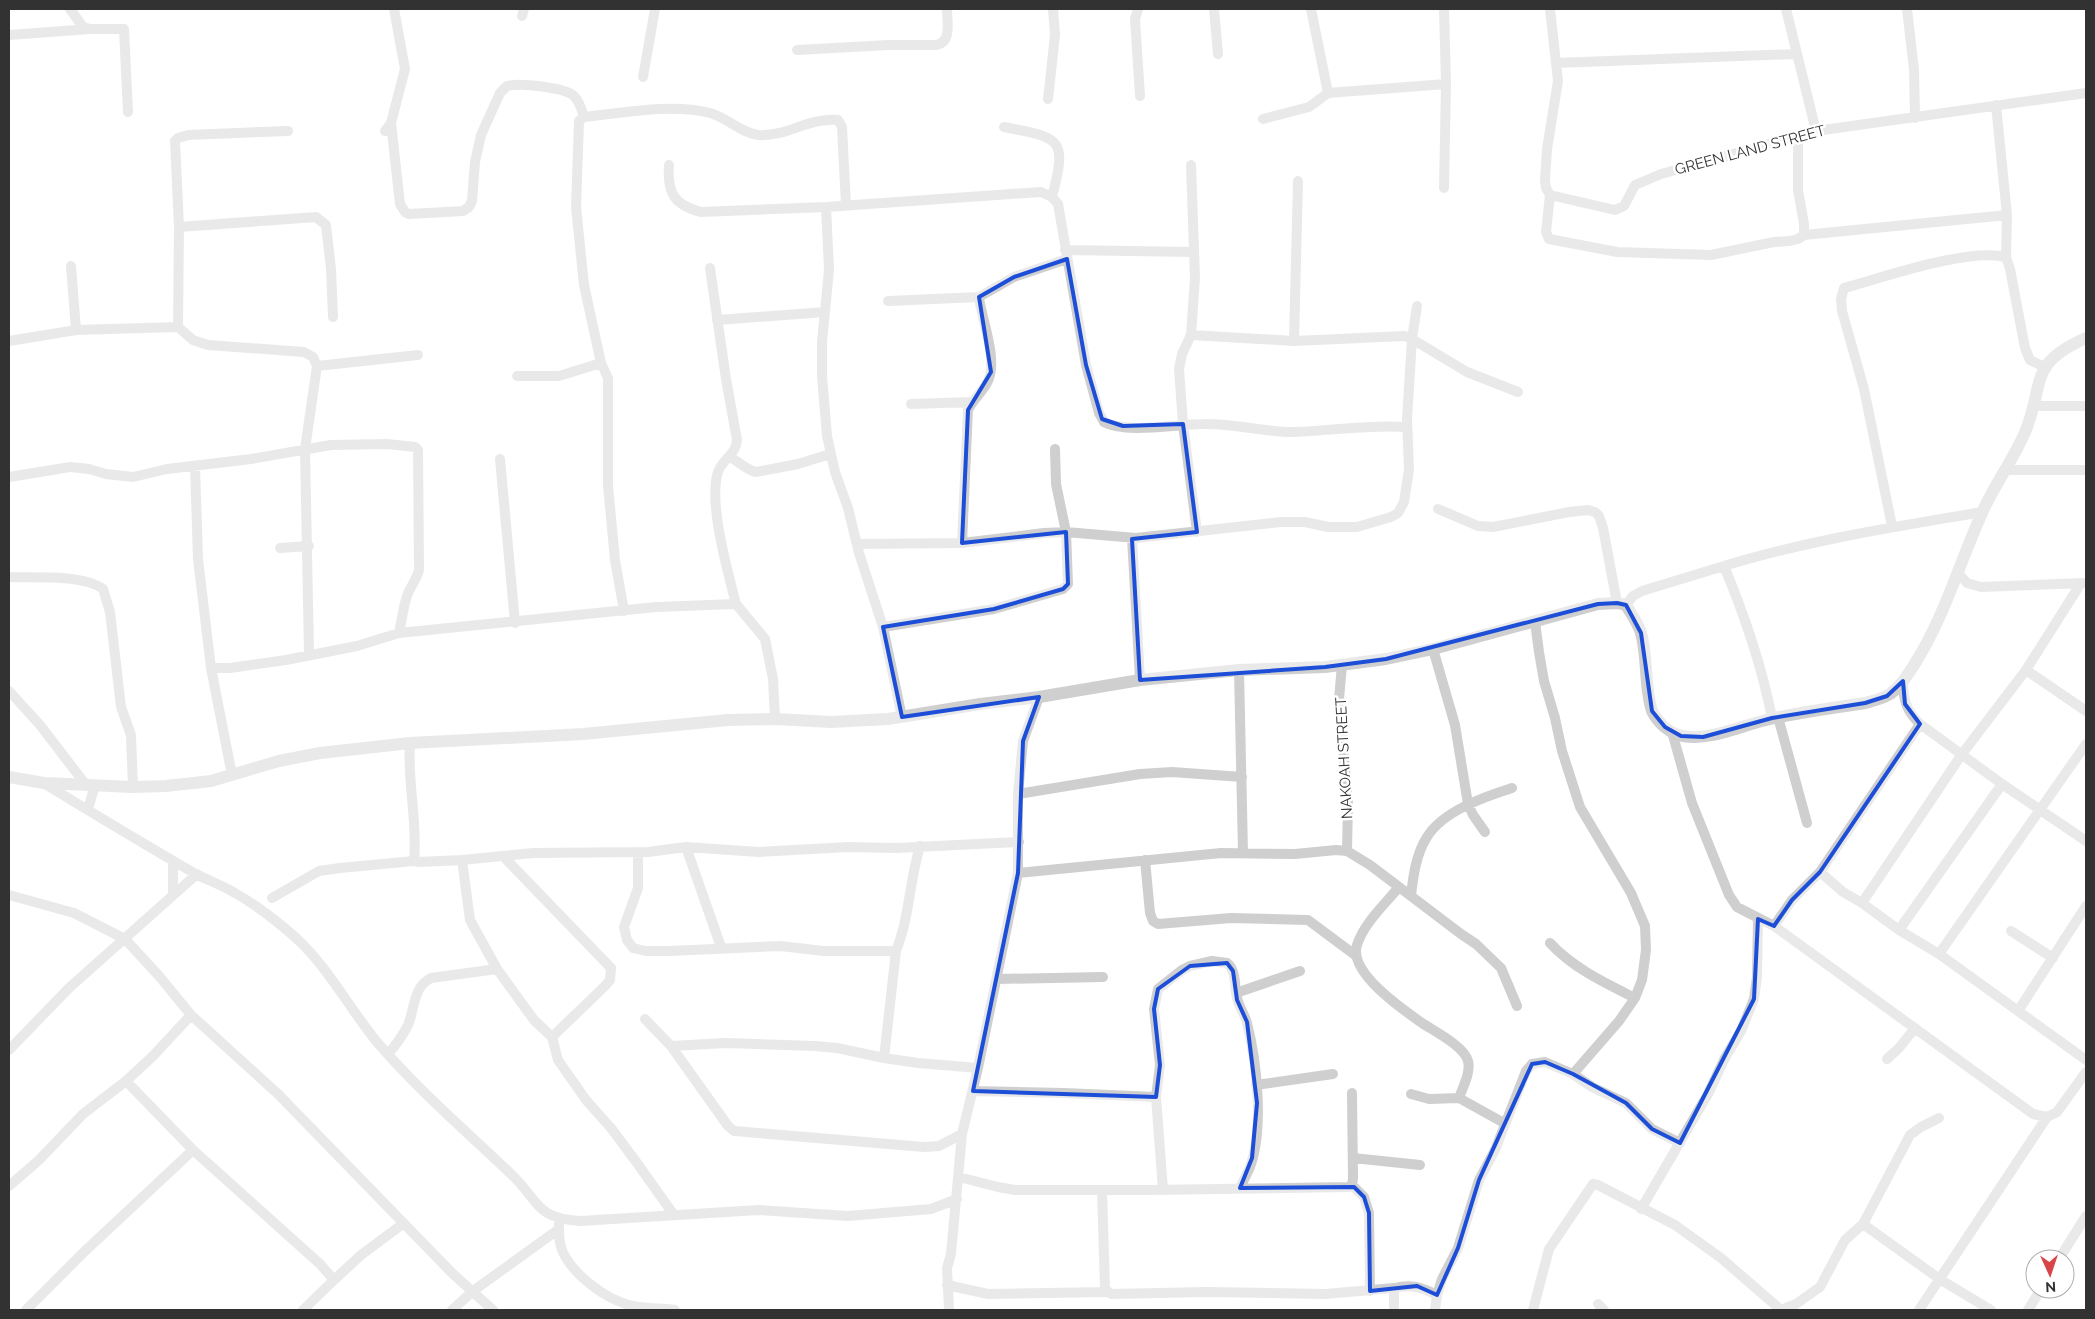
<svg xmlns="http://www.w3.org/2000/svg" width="2095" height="1319" font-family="Raleway,sans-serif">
<rect width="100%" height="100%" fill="#fff"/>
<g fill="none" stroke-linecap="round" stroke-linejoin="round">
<!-- minor -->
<path stroke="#cfcfcf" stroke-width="10" d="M70 9 83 27 90 29H124L128 112
M1138 9 1135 19 1140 96
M1214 9 1218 54
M1311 9 1328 93
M1550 9 1558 81 1547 149 1545 180 1546 188 1550 195 1546 232 1549 239 1617 252 1711 255 1774 242 1790 241 1798 239 1804 235 2007 215
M1786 9 1816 131
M1907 9 1914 70 1915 118
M522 16 524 9
M9 35 90 29
M797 50 888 45H937C952 41 947 22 947 9
M1556 63 1796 54
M643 77 655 9
M1048 99 1055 35 1053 9
M1996 105 2007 215 2006 257 2010 269 2025 348 2030 360 2044 367
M1263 119 1309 107 1328 93 1446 84
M391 123 400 204 405 212 409 214 463 211 469 207 472 201 475 162 481 135 500 93 507 86C520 83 564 87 574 96 579 101 582 110 584 117
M1004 127C1060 138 1068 137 1052 197
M385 131 391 123 405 69 394 9
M1798 136V190L1804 224V235
M669 165C667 193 674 205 701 212L826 207 1041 192 1052 197 1058 204 1086 365 1099 413 1104 422C1126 434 1177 424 1203 424 1233 423 1263 432 1293 432 1332 431 1369 424 1407 427
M1191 165 1195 278 1191 335 1182 354 1179 369 1183 424 1197 532
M1444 188 1446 84 1444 9
M1550 195 1615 210 1624 206 1635 185 1661 174 1816 131 2086 93
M826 207 829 270 822 342V376L827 436 835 472 848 508 859 553 883 627 902 717
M179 227 316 217 326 225 331 269 333 317
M1065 250 1194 252
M71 266 76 330
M710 268 726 379 737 440C736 455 722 459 718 472 708 503 728 572 736 604
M888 301 979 297
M1417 306 1412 339 1467 372 1518 392
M717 320 825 312
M178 327 179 227 175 141 178 138 188 135 288 131
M9 341 76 330 178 327 193 340 208 345 304 352 313 357 317 366 305 449 309 654
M1294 341 1298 181
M317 366 418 355
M517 376H559L601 363
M911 404 972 402
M2033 406H2086
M730 457C739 462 747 470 756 472L798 464 830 454
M500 459 515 623
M195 466 198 559 211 668 232 775
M2007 470H2086
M9 477 70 467 89 469 106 474 133 477 167 469 251 459 331 445 387 444 415 447 418 450 419 570C417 578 412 585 408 593 403 606 402 620 399 633
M1438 509 1478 526 1493 527 1569 512 1588 510 1595 512 1599 516 1603 528 1617 603
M1892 526 1864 389 1842 311 1841 299 1844 288C1885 277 1966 248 2006 257
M1132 538 1140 680
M962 543 968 410C973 399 983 392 988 381 998 359 982 321 979 297L1014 277 1067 259
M857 544 962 543 1044 533 1066 532 1136 538 1281 522H1305L1328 527H1357L1391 517 1398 513 1404 502 1409 469 1407 419 1412 339 1405 336 1294 341 1191 335
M280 548 309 546
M1958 573 1967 583 1981 587 2084 583
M9 577C34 578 83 574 103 589L110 612 121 707 131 735 133 787
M1626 605 1633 596 1642 591 1724 566
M624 611 615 560 608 486V378L601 363 584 285 576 207 579 121 584 117C623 113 672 103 710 113 728 118 741 133 759 135 786 137 810 117 838 120L842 127 846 205
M1535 622 1539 652 1544 681 1555 718 1562 751 1580 807 1631 893 1645 926 1646 950 1642 980 1635 998 1619 1021 1573 1074
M883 627 994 609 1063 589 1068 584 1066 532 1056 484 1055 449
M1433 649 1455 725 1468 804 1473 815 1485 832
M1342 665 1339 699 1348 803 1347 851
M211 668H230L286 660 357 646 399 633 656 607 736 604 765 639 773 679 775 719
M1239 670 1243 853
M2026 670 2086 711
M1903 681C1903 699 1906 711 1920 724L2002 784 2086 841
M9 691 40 725 86 785
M1778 717 1807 823
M1772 718C1762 667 1744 614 1724 566 1809 540 1895 527 1982 512
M1672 732 1692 803 1729 895 1737 907 1774 926 2033 1114 2047 1117 2057 1112 2086 1072
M410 743C407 783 418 822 414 861L418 862 462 860 533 853 648 852 686 847 759 852 848 847 896 848 1019 842
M45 784C94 814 144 844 194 873 207 880 222 885 235 893 256 905 277 921 296 938 328 967 349 1008 377 1042 418 1090 466 1131 512 1175 540 1202 535 1218 580 1221L759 1210 848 1216 931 1209 957 1199
M1018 794 1140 774 1172 772 1242 777
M88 809 95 785
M686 847 721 947
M638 852V888L624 927 627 940 633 948 646 951H669L780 946 824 951H896C910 916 909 882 920 846
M503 856 611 968 610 980 605 986 552 1037
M462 860 470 920 497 969
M1145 860 1150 913 1153 921 1158 924 1231 918 1308 920 1355 955
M1820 872 1843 892 1862 903 1899 930 1939 954 2086 1060
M1018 873 1221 853 1295 854 1336 850 1347 851 1370 865 1461 934 1476 944 1501 968 1517 1006
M1399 887C1385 904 1364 923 1357 945 1348 972 1402 1009 1422 1023 1434 1031 1464 1046 1468 1061 1471 1072 1463 1087 1459 1098
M173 894V861
M9 895 74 913 125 939 159 976 191 1015 278 1094 453 1274 493 1310
M1411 896C1413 877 1416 854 1427 837 1443 811 1484 797 1512 788
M272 898 319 871 340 868 414 861
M1862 903 1962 754 2026 670 2081 583
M1774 926 1792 900 1820 872 1920 724
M1899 930 2002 784
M2011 931 2053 958
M1550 943C1573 968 1605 983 1635 998
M1939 954 2086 744
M997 979 1103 977
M1236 993 1300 971
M2018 1011 2086 906
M645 1019 671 1046 728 1126 734 1131 924 1147 939 1146 962 1134
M671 1046 726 1043 815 1046 837 1048 884 1058 918 1063 978 1068
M9 1050 69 988 197 874
M388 1054C396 1045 402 1037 408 1025 415 1008 413 987 431 978L497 969 534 1020 552 1037 558 1060 586 1100 611 1128 637 1163 674 1215
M884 1058 896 951
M1887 1059 1899 1048 1915 1028
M126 1081 193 1150 320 1264 334 1280 361 1255 404 1223
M1256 1085 1333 1074
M973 1091 1064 1093 1156 1097 1160 1065 1154 1009 1158 989 1182 970 1190 966 1212 961 1227 963C1237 971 1234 987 1237 998 1239 1007 1245 1015 1247 1023 1257 1062 1264 1129 1250 1167 1247 1174 1243 1181 1240 1188
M1411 1094 1429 1099 1459 1098 1504 1123
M1156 1097 1163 1190
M1353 1158 1420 1165
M959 1177 998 1187 1015 1190H1149L1349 1187 1352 1185 1353 1178 1352 1093
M1352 1185 1364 1197 1369 1213 1370 1291
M9 1186 39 1160 83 1114 126 1081 153 1056 191 1015
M1102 1190 1105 1289 1111 1294 1207 1292 1325 1294 1394 1288V1310
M1641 1209 1708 1094 1725 1058 1741 1031 1754 999 1757 977 1758 919
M559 1219C559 1229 558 1240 562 1250 572 1274 604 1298 629 1305 643 1309 660 1308 675 1310
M1863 1224 1941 1280 1991 1310
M2059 1259 2086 1216
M947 1285 988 1294 1107 1292
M1394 1288C1411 1284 1421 1287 1437 1295
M1598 1304 1604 1310
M26 1310 84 1252 193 1150
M303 1310 334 1280
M452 1310 473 1291 559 1229
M949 1310 947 1268 951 1254 962 1134 978 1068 1018 873V794L1023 741 1039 697
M1435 1310 1437 1295 1442 1279 1458 1248 1479 1180 1495 1150 1526 1071 1532 1064 1545 1062 1573 1074 1592 1087 1626 1103 1652 1129 1680 1143
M1533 1310 1549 1249 1593 1184 1598 1185 1675 1225 1721 1258 1781 1310
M1781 1310 1796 1304 1820 1287 1845 1240 1863 1224 1910 1135 1921 1127 1939 1118
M1919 1310 2047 1117
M2028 1310 2041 1289"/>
<!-- tertiary -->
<path stroke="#cfcfcf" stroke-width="12" d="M9 777 44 783 133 787 166 786 211 781 279 761 320 753 410 743 583 734 728 720 775 719 831 722 888 719 980 704 1039 697 1140 680 1239 670 1325 667 1386 659 1433 649 1598 604 1617 603 1626 605C1631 614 1638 623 1641 633 1648 658 1644 686 1652 711 1658 723 1670 734 1683 736 1712 741 1742 725 1770 719 1801 712 1833 708 1865 703 1873 701 1882 699 1890 694 1900 687 1907 676 1914 665 1944 618 1959 564 1982 513 1994 485 2014 459 2026 430 2045 381 2028 364 2086 338"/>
</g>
<!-- marked area -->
<path d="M0 0H2095V1319H0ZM1067 259 1086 365 1102 419 1123 426 1183 424 1197 532 1132 539 1140 680 1325 667 1386 659 1598 604 1617 603 1626 605 1641 633 1652 711 1665 727 1681 736 1703 737 1772 718 1865 703 1887 696 1903 681 1905 704 1920 724 1820 872 1792 900 1774 926 1758 919 1754 999 1680 1143 1652 1129 1626 1103 1573 1074 1545 1062 1532 1064 1479 1180 1458 1248 1437 1295 1417 1286 1370 1291 1369 1213 1364 1197 1354 1187 1240 1188 1252 1158 1257 1103 1247 1022 1237 1000 1233 971 1227 963 1190 966 1158 989 1154 1009 1160 1065 1156 1097 973 1091 1018 873 1023 741 1039 697 902 717 883 627 994 609 1063 589 1068 584 1066 532 962 543 968 410 991 372 979 297 1014 277Z" fill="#fff" fill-opacity=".55" fill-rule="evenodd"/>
<path fill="none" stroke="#1d4ed8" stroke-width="4" stroke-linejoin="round" d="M1067 259 1086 365 1102 419 1123 426 1183 424 1197 532 1132 539 1140 680 1325 667 1386 659 1598 604 1617 603 1626 605 1641 633 1652 711 1665 727 1681 736 1703 737 1772 718 1865 703 1887 696 1903 681 1905 704 1920 724 1820 872 1792 900 1774 926 1758 919 1754 999 1680 1143 1652 1129 1626 1103 1573 1074 1545 1062 1532 1064 1479 1180 1458 1248 1437 1295 1417 1286 1370 1291 1369 1213 1364 1197 1354 1187 1240 1188 1252 1158 1257 1103 1247 1022 1237 1000 1233 971 1227 963 1190 966 1158 989 1154 1009 1160 1065 1156 1097 973 1091 1018 873 1023 741 1039 697 902 717 883 627 994 609 1063 589 1068 584 1066 532 962 543 968 410 991 372 979 297 1014 277Z"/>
<g text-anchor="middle" stroke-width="5" stroke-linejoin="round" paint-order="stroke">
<!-- street labels -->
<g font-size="15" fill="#323232" stroke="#fff">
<text transform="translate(1750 150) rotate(-15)" y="5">GREEN LAND STREET</text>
<text transform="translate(1344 758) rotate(-93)" y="5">NAKOAH STREET</text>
</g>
</g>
<!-- border -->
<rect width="2095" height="1319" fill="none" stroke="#323232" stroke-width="20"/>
<!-- north arrow -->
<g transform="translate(2050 1274) rotate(177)"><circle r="24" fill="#ffffff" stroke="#adadad"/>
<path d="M0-4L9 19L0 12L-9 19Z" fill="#d94449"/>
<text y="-8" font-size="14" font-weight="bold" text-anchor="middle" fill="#323232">N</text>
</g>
</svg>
